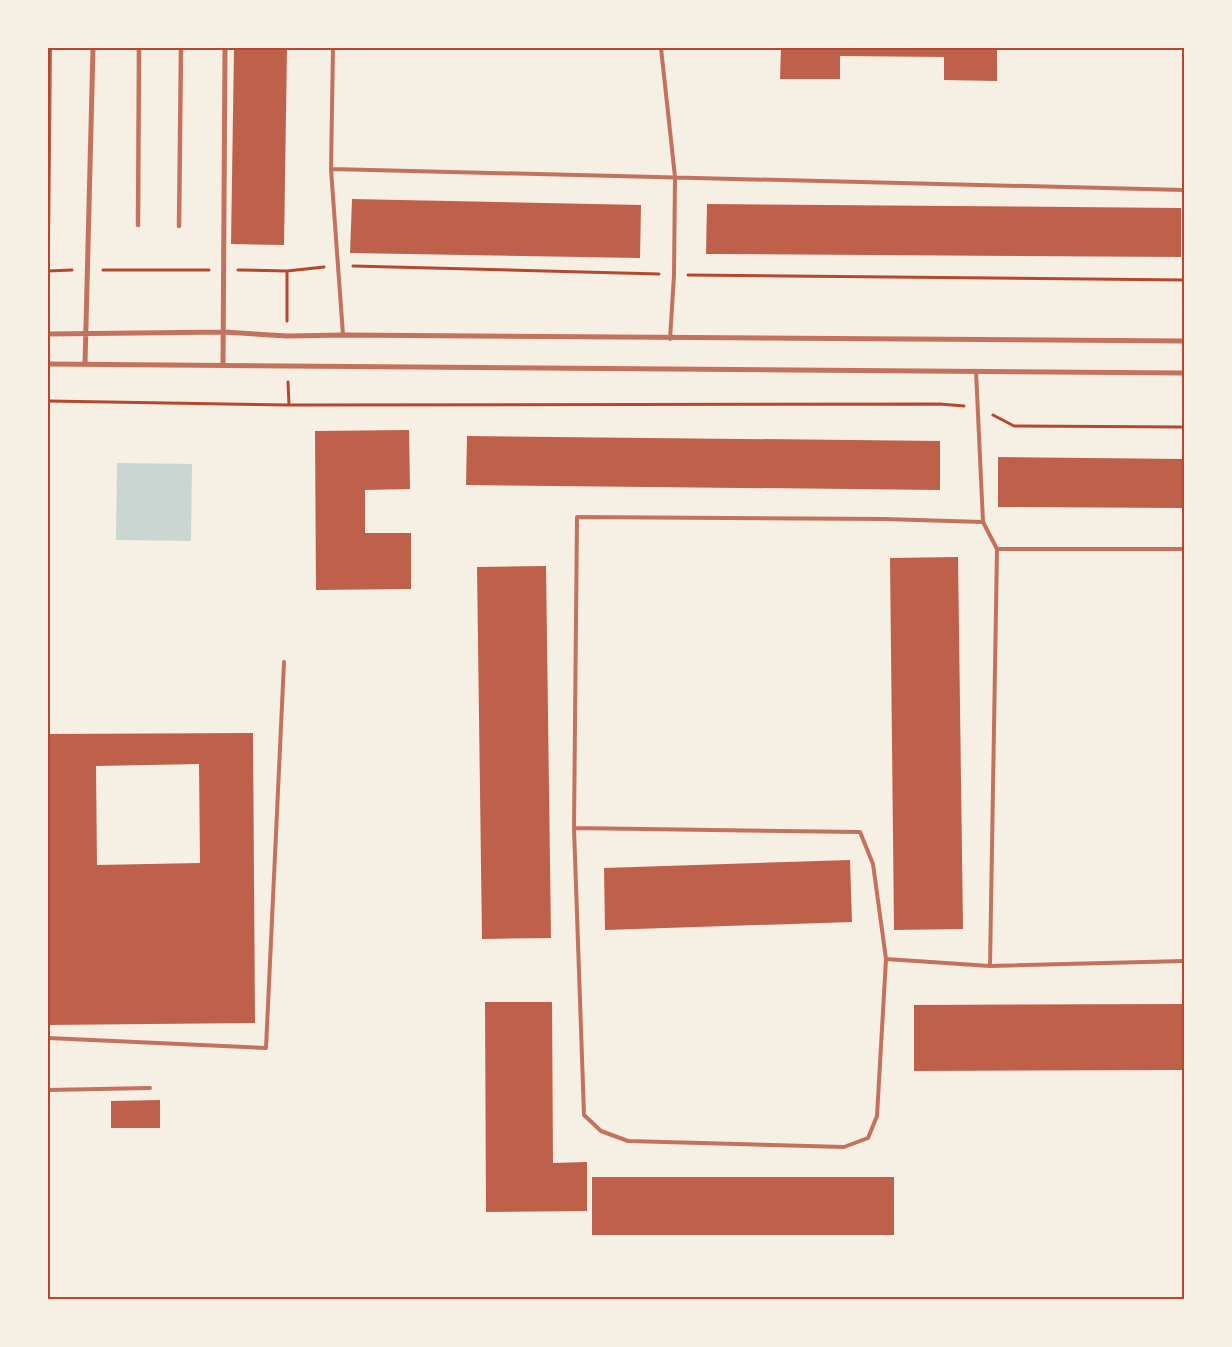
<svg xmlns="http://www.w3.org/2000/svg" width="1232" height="1347" font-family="'PT Sans',sans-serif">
<rect width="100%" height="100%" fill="#f6efe4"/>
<!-- water -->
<path fill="#c9d6d2" d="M117 463 192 464 191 541 116 540Z"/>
<!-- building -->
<path fill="#bf614a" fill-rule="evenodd" d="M48 48H52L50 247H48Z
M234 48H287L284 245 231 244Z
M781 48H997V81L944 80V57L840 56V79H780Z
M352 199 641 205 640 258 350 253Z
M707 204 1181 208V257L706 254Z
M409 430 410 489 365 490V533H411V589L316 590 315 431Z
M467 436 940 441V490L466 485Z
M998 457 1184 459V508L998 507Z
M958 557 963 929 894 930 890 558Z
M546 566 551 938 482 939 477 567Z
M253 733 255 1023 48 1025V734ZM199 764 200 863 97 865 96 766Z
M850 860 852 922 605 930 604 868Z
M485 1002H552L553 1163 587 1162V1211L486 1212Z
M1184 1004V1070L914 1071V1005Z
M160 1100V1128H111V1101Z
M592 1177H894V1235H592Z"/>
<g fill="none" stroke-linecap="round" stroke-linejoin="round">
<!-- path -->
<path stroke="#b5482f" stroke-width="3" d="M353 266 659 274
M103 270H209
M238 270 287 271 324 267
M48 271 72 270
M287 271V321
M688 275 1184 280
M288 382 289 405 940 404 964 406
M48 401 289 405
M993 415 1014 426 1184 427"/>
<!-- service -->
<path stroke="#c5725c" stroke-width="4" d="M661 48 675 177 674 275 670 339
M331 169 333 48
M343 335 331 169 1184 190
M983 522 997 549 990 966 1184 961
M997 549H1184
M574 828 584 1115 601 1131 628 1141 844 1147 868 1138 877 1116 886 959 990 966
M886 959 873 864 860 832 574 828 577 517 884 519 983 522 976 371
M48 1038 266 1048 284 662
M48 1090 150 1088"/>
<!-- pedestrian -->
<path stroke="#c5725c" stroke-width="4.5" d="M138 225 139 48
M179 226 181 48"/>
<!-- minor -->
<path stroke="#c5725c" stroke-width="5" d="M48 334 224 332 287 336 343 335 1184 341
M48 364 1184 373
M85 364 93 48
M223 364 225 48"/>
</g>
<!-- border -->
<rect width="1232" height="1347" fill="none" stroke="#f6efe4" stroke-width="98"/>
<rect x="49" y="49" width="1134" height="1249" fill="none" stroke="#b5482f" stroke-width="2"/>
</svg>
